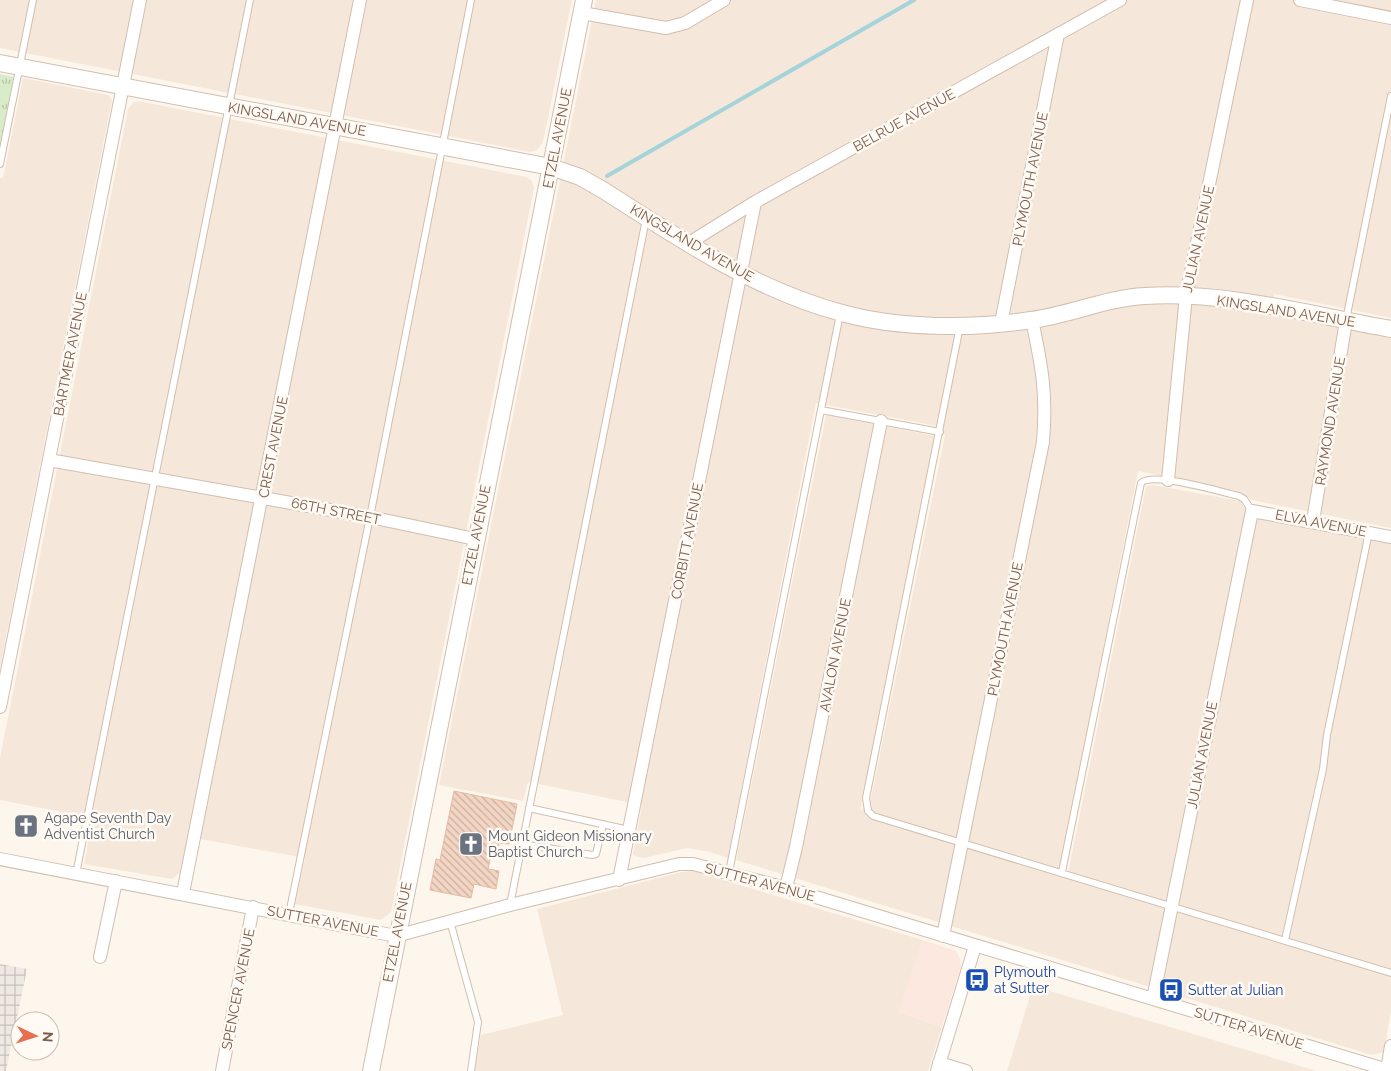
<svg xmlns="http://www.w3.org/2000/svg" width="1391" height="1071" font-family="Raleway,sans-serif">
<defs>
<pattern id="industrial-grid" width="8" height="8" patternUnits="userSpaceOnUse" patternTransform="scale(1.25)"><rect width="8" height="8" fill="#efe9e4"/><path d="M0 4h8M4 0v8" fill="none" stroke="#c7c0bb"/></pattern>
<pattern id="grass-tufts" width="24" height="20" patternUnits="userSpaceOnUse" patternTransform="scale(1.25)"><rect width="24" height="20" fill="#d8ecc9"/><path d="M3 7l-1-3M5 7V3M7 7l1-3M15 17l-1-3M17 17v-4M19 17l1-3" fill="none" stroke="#b4c2a5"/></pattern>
<pattern id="building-back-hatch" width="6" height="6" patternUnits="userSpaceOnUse" patternTransform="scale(1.25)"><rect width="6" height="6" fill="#f3d5c3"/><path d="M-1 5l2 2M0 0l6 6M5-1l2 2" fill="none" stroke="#cab0a1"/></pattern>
</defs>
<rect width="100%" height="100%" fill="#fdf6ec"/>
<!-- residential -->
<path fill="#f5e8da" d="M0 0H572L545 133 542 144 537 150 530 152 0 48Z
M596 0H1391V318L1274 294 1270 315 1391 336V528L1252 500 1240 492 1138 471 1059 875 1067 878 1146 486 1153 485 1240 501 1245 509 1262 519 1391 543V1011L1384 1052 1372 1055 736 860 826 415 935 436 860 811 870 803 945 435 937 426 816 403 728 858 710 852 687 848 644 858 637 857 633 854 642 805 528 782 523 801 439 785Z
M23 78 108 95 112 100 0 668V178H3Z
M138 101 526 177 532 181 534 188 391 912 381 920 295 904 305 858 189 837 182 871 172 879 84 864 93 818 0 800V758L128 109 133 103Z
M693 871 923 940 899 1012 942 1027 928 1071H474L481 1035 563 1015 537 909 682 872Z
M1033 986 1317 1071H1007Z"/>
<!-- commercial -->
<path fill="#fde8e0" d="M923 940 956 951 960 958 961 966 942 1027 899 1012Z"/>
<!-- industrial -->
<path fill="url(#industrial-grid)" d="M0 964 27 969 6 1071H0Z"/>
<!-- grass -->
<path fill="url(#grass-tufts)" d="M0 74 14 77 0 150Z"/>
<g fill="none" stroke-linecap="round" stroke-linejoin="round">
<!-- stream -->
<path stroke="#a5d3da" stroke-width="4" d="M607 176 914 0"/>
</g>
<!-- building -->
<path fill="url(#building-back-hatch)" stroke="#e6bba3" d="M454 791 517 804 509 844 499 843 497 851 492 850 488 869 499 871 496 889 474 884 471 898 430 890 436 859 440 860Z"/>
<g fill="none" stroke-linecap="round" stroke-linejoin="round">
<defs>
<path id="service" d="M0 164 33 0
M1346 320 1391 96
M960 326 866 798 868 811 873 816 1391 973
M821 410 940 432
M529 808 629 830
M522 844 592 855 596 854 603 824
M729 872 840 314
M1062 872 1141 483C1152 471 1221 492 1239 496L1244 499 1252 511
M76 874 250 0
M510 905 646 219
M289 914 370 517 471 0
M450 921 478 1022 471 1071
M1285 940 1323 769 1327 735 1369 532"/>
<path id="minor" d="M1300 0 1391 18
M582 13 666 28 685 23 724 0
M689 243 755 202 1120 0
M1001 323 1058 34
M49 460 370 517 475 539
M1168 480 1186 296 1247 0
M1313 521 1346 321
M0 707 140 0
M0 859 396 936 510 905 679 864H693L786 888 1391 1071
M619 880 755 202
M786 888 796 847 881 421
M183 893 360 0
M943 936 1043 442C1047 394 1042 367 1032 320
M100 957 116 881
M1153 999 1252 511 1391 537
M939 1063 966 1071
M1387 1070 1391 1046
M222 1071 253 907
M937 1071 975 946"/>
<path id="tertiary" d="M0 63 551 167 580 177 603 190C678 238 755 290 842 313 900 329 972 329 1031 320 1070 315 1106 298 1145 296 1226 291 1312 315 1391 329
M371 1071 584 0"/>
</defs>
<!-- service casing -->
<use href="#service" stroke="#d1beb0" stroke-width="8"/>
<!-- minor casing -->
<use href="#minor" stroke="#d1beb0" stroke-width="14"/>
<!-- tertiary casing -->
<use href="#tertiary" stroke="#d1beb0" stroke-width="18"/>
<!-- service -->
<use href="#service" stroke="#fff" stroke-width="6"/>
<!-- minor -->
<use href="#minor" stroke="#fff" stroke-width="12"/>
<!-- tertiary -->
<use href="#tertiary" stroke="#fff" stroke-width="16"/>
</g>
<!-- icons -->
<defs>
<symbol id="church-square" viewBox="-11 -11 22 22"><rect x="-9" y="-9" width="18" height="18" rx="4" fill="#6b7280" stroke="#fffaf3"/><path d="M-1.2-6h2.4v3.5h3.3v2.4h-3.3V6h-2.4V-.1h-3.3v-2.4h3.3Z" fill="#fff"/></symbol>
<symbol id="bus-square" viewBox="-11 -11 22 22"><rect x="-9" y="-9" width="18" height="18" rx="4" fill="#1a4fb4" stroke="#fffaf3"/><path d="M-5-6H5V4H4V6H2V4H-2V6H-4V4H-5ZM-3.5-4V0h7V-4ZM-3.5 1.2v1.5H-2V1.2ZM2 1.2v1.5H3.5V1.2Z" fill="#fff"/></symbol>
</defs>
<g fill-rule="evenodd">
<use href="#church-square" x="12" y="812" width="28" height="28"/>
<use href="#church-square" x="457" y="830" width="28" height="28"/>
<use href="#bus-square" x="963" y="966" width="28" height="28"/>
<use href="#bus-square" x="1157" y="976" width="28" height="28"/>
</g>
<g text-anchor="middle" stroke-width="5" stroke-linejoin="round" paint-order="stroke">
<!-- street labels -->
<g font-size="14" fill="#7a5c4d" stroke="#fffaf3">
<text transform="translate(297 119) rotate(10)" y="5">KINGSLAND AVENUE</text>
<text transform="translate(904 120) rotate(-29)" y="5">BELRUE AVENUE</text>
<text transform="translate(557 138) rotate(-79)" y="5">ETZEL AVENUE</text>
<text transform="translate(1030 179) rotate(-79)" y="5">PLYMOUTH AVENUE</text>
<text transform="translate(1198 239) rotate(-78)" y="5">JULIAN AVENUE</text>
<text transform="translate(692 243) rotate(30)" y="5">KINGSLAND AVENUE</text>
<text transform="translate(1286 311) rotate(9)" y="5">KINGSLAND AVENUE</text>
<text transform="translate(70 354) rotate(-79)" y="5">BARTMER AVENUE</text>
<text transform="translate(1330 421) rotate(-81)" y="5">RAYMOND AVENUE</text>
<text transform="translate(273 447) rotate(-79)" y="5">CREST AVENUE</text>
<text transform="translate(336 511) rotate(11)" y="5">66TH STREET</text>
<text transform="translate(1321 523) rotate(11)" y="5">ELVA AVENUE</text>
<text transform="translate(476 535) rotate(-79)" y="5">ETZEL AVENUE</text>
<text transform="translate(687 541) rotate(-79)" y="5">CORBITT AVENUE</text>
<text transform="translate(1005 629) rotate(-79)" y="5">PLYMOUTH AVENUE</text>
<text transform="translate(835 655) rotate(-79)" y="5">AVALON AVENUE</text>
<text transform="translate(1202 755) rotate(-79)" y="5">JULIAN AVENUE</text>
<text transform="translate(760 882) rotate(15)" y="5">SUTTER AVENUE</text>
<text transform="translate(323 921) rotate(11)" y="5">SUTTER AVENUE</text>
<text transform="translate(397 932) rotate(-79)" y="5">ETZEL AVENUE</text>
<text transform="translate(238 989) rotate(-79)" y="5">SPENCER AVENUE</text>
<text transform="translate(1249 1028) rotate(17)" y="5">SUTTER AVENUE</text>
</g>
<!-- worship labels -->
<g font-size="14" fill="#5b616d" stroke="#fffaf3" text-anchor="start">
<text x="44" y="823">Agape Seventh Day<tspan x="44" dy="16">Adventist Church</tspan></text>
<text x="488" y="841">Mount Gideon Missionary<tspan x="488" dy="16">Baptist Church</tspan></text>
</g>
<!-- transit labels -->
<g font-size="14" fill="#164399" stroke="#fffaf3" text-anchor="start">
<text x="994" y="977">Plymouth<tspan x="994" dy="16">at Sutter</tspan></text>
<text x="1188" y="995">Sutter at Julian</text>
</g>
</g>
<!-- north arrow -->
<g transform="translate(35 1036) rotate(94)"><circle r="24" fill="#fffaf3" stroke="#cabbb1"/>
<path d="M0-4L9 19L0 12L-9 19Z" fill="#e76f51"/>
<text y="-8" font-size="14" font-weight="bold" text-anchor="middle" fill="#7a5c4d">N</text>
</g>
</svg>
